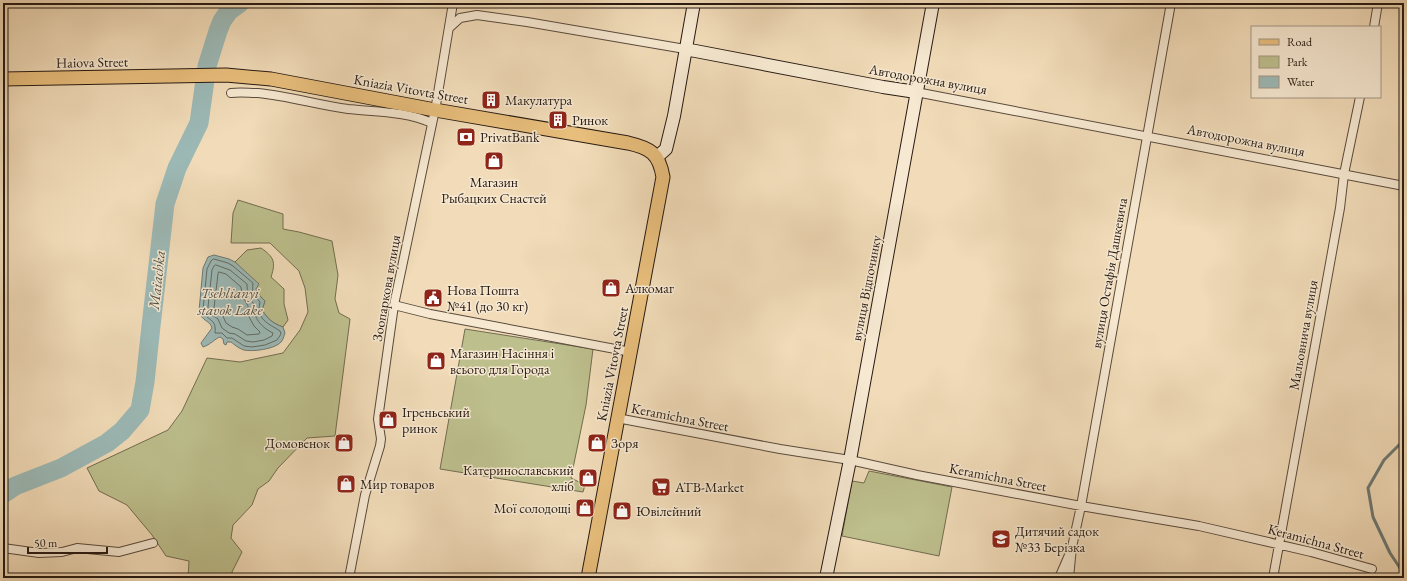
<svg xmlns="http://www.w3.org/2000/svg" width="1407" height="581" font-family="'EB Garamond',serif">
<rect width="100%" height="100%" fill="#f1dbb8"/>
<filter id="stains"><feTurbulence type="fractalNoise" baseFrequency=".005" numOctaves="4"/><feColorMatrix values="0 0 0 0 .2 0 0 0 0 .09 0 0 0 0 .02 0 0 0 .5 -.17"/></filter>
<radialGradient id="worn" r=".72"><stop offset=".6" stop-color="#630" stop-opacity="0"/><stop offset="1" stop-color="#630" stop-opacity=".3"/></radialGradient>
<!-- green -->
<path fill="#bdbf8d" stroke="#726c50" d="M238 200 283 214V229L299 232 332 241 338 275 335 299 339 313 350 319 335 436 307 438 278 468 269 481 258 489 252 505 233 525 231 538 242 552 232 572V578H188L189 561 166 556 152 535 127 505 99 491 87 468 168 430 182 411 207 358 240 362 283 353 300 330 308 312 305 288 299 271 270 243H231L233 213Z
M261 248C274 257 276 262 271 277L284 289V304L288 320 283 327C272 323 268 319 262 310L265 301C253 290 247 274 235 262L247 250Z
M465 329 593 349 586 405 571 478 585 485 583 492 440 469Z
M869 471 952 487 939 556 842 536 852 481 864 483Z"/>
<!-- water -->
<path fill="#9cb9b6" stroke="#6d7974" d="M214 255 229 259 235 262 259 284 256 289 258 294 265 301 262 310C268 319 272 323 283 327L285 333C284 336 283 340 281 342 275 349 253 352 244 350 238 348 235 345 231 342H227L226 345 224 344 223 339 220 337C216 338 210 345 203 347L201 343 212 328C210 320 202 322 199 311L203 268 208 257Z"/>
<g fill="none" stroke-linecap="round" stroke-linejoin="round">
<!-- shore -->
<path stroke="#626a64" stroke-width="1" d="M214 259 228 263 233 266 253 283C252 293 253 294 260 302 256 320 268 323 280 331L281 334 277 340 265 345 252 347 244 346 232 338H227L222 333H215C217 317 206 322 203 310L207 269 211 261Z
M216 265 230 270 247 284C247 292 249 298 254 304 252 317 262 328 273 333L272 336 264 340 253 342 246 341 235 334 229 333 222 328 218 319 208 312V307L212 270 214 266Z
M219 272 226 274 241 287 242 295 248 306V315L254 326 260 332 259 334 247 335 238 329 232 327 226 323 222 314 214 308 218 274Z"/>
<!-- stream -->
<path stroke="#6d7974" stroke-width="3" d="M1404 440 1384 460 1368 488 1373 517 1390 553 1404 574"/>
<!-- river -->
<path stroke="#9cb9b6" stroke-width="19" d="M3 494 15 486 61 468 107 443 122 431 140 410 145 382 151 326 165 204 177 168 199 123 207 66 218 31 222 21 229 11 240 3"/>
<defs>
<path id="street" d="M1374 27 1378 3
M449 28 460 18 477 15 527 22 685 49
M916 92 1404 186
M231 93C240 92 249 93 258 93 289 96 318 105 348 109 377 112 405 111 432 123
M394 305 430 314 631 352
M617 418 780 449 850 460 917 475 1081 506 1199 526 1311 552 1372 569
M3 548 39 553 62 552 77 548 119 552 153 543
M349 578 365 495 380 446 381 439 378 419 394 305 436 105 453 3
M1059 578 1069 555
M1069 578 1072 547 1081 506 1171 3
M1273 578 1340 208 1344 174 1360 97"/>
<path id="secondary" d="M685 49 883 87 916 92
M657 157 666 149 674 116 694 3
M826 578 850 460 933 3"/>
<path id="primary" d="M3 79 226 75 271 79 435 110 628 143C650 148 659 153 663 177L588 578"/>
</defs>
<!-- street casing -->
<use href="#street" stroke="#5a4a3c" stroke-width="10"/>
<!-- secondary casing -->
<use href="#secondary" stroke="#271a12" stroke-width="14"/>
<!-- primary casing -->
<use href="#primary" stroke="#271a12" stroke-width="15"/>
<!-- street -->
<use href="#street" stroke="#f6e8d1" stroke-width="8"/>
<!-- secondary -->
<use href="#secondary" stroke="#f6e8d1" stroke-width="12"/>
<!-- primary -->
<use href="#primary" stroke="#e8be7c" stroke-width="13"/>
</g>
<!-- icons -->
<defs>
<symbol id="building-square" viewBox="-11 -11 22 22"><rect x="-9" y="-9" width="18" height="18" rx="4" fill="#8f2418" stroke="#f6e8d1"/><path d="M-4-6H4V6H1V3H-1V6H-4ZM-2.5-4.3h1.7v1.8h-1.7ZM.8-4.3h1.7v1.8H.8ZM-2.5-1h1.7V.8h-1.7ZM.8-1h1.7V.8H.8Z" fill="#fff"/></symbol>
<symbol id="bank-square" viewBox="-11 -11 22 22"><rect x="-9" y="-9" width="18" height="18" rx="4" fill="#8f2418" stroke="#f6e8d1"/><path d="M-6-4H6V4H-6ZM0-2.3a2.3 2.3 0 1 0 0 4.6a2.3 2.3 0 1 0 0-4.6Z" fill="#fff"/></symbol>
<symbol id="shop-square" viewBox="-11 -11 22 22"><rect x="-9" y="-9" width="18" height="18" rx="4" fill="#8f2418" stroke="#f6e8d1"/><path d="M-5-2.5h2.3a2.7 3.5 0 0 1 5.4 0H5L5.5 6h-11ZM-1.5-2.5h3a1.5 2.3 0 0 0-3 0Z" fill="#fff"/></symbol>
<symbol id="civic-square" viewBox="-11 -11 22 22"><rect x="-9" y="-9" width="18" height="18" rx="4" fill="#8f2418" stroke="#f6e8d1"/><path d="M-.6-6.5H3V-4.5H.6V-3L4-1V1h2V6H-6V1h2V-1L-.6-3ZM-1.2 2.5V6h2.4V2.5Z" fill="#fff"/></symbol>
<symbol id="supermarket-square" viewBox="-11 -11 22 22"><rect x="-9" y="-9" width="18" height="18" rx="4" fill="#8f2418" stroke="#f6e8d1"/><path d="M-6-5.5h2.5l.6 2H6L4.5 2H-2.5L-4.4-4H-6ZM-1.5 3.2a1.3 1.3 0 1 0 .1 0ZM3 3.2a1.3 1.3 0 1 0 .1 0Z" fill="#fff"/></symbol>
<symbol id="school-square" viewBox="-11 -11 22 22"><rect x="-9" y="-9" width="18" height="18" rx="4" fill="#8f2418" stroke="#f6e8d1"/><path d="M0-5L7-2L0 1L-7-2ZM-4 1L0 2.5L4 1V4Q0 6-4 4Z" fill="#fff"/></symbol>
</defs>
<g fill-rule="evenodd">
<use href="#building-square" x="480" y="89" width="22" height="22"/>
<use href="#building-square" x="547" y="109" width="22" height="22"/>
<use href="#bank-square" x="455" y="126" width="22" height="22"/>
<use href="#shop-square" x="483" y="150" width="22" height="22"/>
<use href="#shop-square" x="600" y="277" width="22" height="22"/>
<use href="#civic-square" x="422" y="287" width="22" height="22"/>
<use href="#shop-square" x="425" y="350" width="22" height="22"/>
<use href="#shop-square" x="377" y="409" width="22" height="22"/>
<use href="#shop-square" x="333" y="432" width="22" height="22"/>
<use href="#shop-square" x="586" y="432" width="22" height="22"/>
<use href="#shop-square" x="577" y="467" width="22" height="22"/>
<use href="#shop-square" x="335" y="473" width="22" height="22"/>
<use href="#supermarket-square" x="650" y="476" width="22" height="22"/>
<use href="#shop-square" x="574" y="497" width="22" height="22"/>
<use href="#shop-square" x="611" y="500" width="22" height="22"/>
<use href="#school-square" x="990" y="528" width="22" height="22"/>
</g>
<g text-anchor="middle" stroke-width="3" stroke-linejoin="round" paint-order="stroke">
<!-- street labels -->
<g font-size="14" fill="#271a12" stroke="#f6e8d1">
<text transform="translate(92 62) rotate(-1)" y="5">Haiova Street</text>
<text transform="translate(928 79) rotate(10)" y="5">Автодорожна вулиця</text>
<text transform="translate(411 89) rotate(10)" y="5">Kniazia Vitovta Street</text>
<text transform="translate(1246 140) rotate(11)" y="5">Автодорожна вулиця</text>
<text transform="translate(1109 273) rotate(-80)" y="5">вулиця Остафія Дашкевича</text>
<text transform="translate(386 288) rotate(-80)" y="5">Зоопаркова вулиця</text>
<text transform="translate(866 288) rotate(-79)" y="5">вулиця Відпочинку</text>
<text transform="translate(1303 335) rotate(-80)" y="5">Мальовнича вулиця</text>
<text transform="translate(612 364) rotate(-79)" y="5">Kniazia Vitovta Street</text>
<text transform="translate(680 417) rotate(11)" y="5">Keramichna Street</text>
<text transform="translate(998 477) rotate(11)" y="5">Keramichna Street</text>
<text transform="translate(1316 541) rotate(15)" y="5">Keramichna Street</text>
</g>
<!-- poi labels -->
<g font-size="14" fill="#271a12" stroke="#f6e8d1" text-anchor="start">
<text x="505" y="105">Макулатура</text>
<text x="572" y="125">Ринок</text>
<text x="480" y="142">PrivatBank</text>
<text x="494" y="187" text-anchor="middle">Магазин<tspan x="494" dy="16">Рыбацких Снастей</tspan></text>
<text x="625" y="293">Алкомаг</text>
<text x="447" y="295">Нова Пошта<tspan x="447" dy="16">№41 (до 30 кг)</tspan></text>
<text x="450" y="358">Магазин Насіння і<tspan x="450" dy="16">всього для Города</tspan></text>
<text x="402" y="417">Ігреньський<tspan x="402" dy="16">ринок</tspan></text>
<text x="330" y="448" text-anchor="end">Домовенок</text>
<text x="611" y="448">Зоря</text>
<text x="574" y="475" text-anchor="end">Катеринославський<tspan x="574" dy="16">хліб</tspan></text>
<text x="360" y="489">Мир товаров</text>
<text x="675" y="492">ATB-Market</text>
<text x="571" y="513" text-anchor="end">Мої солодощі</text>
<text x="636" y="516">Ювілейний</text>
<text x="1015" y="536">Дитячий садок<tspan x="1015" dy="16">№33 Берізка</tspan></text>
</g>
<!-- water labels -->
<g font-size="15" font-style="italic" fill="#50524b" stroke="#f6e8d1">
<text transform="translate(157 280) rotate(-84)" y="5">Maiachka</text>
<text x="230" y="298">Tsehlianyi<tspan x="230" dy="17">stavok Lake</tspan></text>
</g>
</g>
<!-- margin -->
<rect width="1407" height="581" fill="none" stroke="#f1dbb8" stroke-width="16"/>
<rect x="4" y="4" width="1399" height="573" fill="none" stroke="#271a12" stroke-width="2"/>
<rect x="8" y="8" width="1391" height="565" fill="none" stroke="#271a12"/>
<!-- legend -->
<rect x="1251" y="26" width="130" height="72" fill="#f6e8d1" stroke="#a39685"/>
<rect x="1259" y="39" width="20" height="6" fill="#e8be7c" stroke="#a39685"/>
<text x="1287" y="46" font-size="12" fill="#271a12">Road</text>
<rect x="1259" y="56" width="20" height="12" fill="#bdbf8d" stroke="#a39685"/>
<text x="1287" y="66" font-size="12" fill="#271a12">Park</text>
<rect x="1259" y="76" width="20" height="12" fill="#9cb9b6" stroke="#a39685"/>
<text x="1287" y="86" font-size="12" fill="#271a12">Water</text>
<!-- scale -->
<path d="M28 547v6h79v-6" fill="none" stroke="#271a12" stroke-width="2"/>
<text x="34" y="547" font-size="12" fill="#271a12" stroke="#f6e8d1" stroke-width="3" paint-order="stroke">50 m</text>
<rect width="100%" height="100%" filter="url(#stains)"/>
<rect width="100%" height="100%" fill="url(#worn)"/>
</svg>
